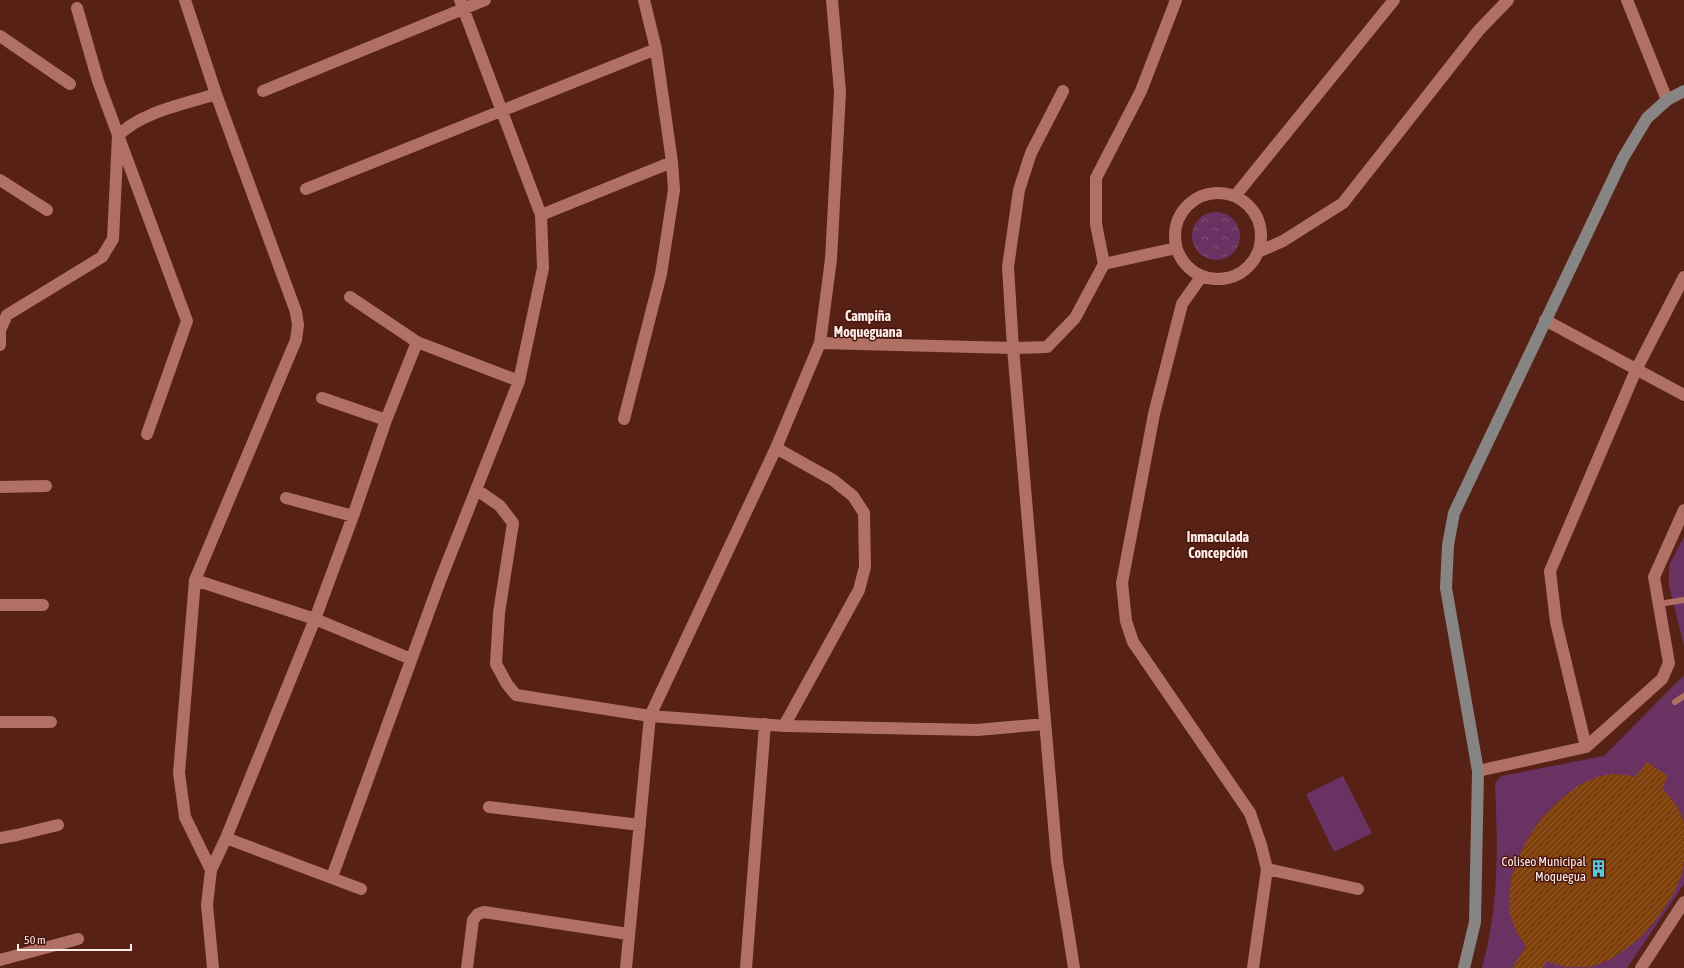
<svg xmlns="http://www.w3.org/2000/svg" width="1684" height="968" font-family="'Asap Condensed',sans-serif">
<defs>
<pattern id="park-crowns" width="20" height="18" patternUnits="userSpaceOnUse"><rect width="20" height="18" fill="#6a3262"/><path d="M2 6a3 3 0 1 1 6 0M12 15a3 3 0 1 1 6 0" fill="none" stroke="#805078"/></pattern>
<pattern id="building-hatch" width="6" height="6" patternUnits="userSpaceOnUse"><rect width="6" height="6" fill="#80400c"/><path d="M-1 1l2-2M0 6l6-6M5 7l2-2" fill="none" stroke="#935c2f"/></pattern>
</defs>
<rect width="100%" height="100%" fill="#572116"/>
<!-- park -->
<path fill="url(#park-crowns)" d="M1192 236a24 24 0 1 1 48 0a24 24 0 1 1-48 0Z"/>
<!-- garden -->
<path fill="#6a3262" d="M1684 537V646L1669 586V565Z
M1684 675V884L1627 968H1482C1485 956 1488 944 1490 932 1499 883 1497 832 1495 783L1501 776 1604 756Z
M1343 776 1372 833 1334 852 1306 794Z"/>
<!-- building -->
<path fill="url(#building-hatch)" d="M1647 762 1668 776 1662 788 1677 806 1684 822V861L1682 874 1674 893 1661 913 1644 934 1626 949 1609 960 1590 967H1565L1547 961 1542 968H1512L1526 947 1516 931 1510 915 1509 899 1511 878 1518 858 1528 838 1542 817 1562 798 1579 785 1597 777 1611 774 1627 775 1635 777Z"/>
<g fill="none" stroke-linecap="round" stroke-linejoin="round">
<!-- lane -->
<path stroke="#b07164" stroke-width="6" d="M1659 604 1684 600
M1675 702 1684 696"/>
<!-- street -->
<path stroke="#b07164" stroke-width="12" d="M185 0 216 94 296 312 298 325 296 340 195 580 179 773 185 817 211 870
M1627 0 1667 100
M77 8 98 81 187 321 147 434
M0 36 70 84
M263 91 485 0
M1063 91 1031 153 1019 190 1008 267 1013 348 1057 861 1074 968
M0 180 47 210
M306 189 656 49
M1175 236a43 43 0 1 1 86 0a43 43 0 1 1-86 0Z
M1235 196 1394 0
M541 215 672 162
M1258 252 1283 241 1343 203 1479 30 1508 0
M1104 264 1176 248
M1201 277 1182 304 1154 414 1122 583 1126 621 1133 642 1250 813 1261 845 1267 869 1253 968
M350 297 417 342 519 381
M1545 320 1684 395
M0 330 7 315 102 257 113 239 118 136C140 112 186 104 216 94
M0 331V345
M820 343 1013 348 1047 347 1075 318 1104 264 1096 224V178L1141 91 1176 0
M322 398 386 420
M624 419 661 274 674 190 672 162 656 49 644 0
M776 448 833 480 853 496 864 513 865 567 859 590 784 726
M0 487 46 486
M477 490 500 506 513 523 499 613 496 664 507 684 516 695 650 716 784 726 977 730 1045 724
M286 498 353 516
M195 580 315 619 411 659
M0 605H43
M0 722H51
M1586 747 1556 622 1550 571 1636 370 1684 277
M1478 771 1586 747 1662 679 1669 663 1654 577 1684 510
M489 807 640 825
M0 838 17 835 58 825
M226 838 361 889
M1267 869 1358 889
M332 877 440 581 519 381 543 268 541 215 460 0
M0 960 78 939
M213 968 207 905 211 870 226 838 315 619 353 516 386 420 417 342
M467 968 473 920 478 914 484 912 628 934
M626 968 650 716 776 448 820 343 831 259 840 92 832 0
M746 968 765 724
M1641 968 1684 902"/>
<!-- secondary -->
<path stroke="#878584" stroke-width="12" d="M1464 968 1475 922 1478 771 1446 588 1448 545 1454 513 1623 158 1647 118 1667 100 1684 91"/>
</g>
<!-- icons -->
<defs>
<symbol id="building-bare" viewBox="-9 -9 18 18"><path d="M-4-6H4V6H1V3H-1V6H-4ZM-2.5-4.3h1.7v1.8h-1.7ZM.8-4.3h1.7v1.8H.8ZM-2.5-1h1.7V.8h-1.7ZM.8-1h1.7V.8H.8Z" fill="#56c9e0" stroke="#4b160c" stroke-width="2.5" paint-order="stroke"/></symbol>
</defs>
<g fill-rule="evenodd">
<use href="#building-bare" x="1586" y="856" width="25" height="25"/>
</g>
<g text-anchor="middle" stroke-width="3" stroke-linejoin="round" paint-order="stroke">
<!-- poi labels -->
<g font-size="13" fill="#fbede9" stroke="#4b160c" text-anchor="end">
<text x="1586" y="866">Coliseo Municipal<tspan x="1586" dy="15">Moquegua</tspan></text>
</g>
<!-- neighbourhood labels -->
<g font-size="14" font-weight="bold" fill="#fbede9" stroke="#4b160c">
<text x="868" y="321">Campiña<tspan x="868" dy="16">Moqueguana</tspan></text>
<text x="1218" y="542">Inmaculada<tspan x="1218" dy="16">Concepción</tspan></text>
</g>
</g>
<!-- scale -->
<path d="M18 944v6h113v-6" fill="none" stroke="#fbede9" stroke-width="2"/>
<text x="24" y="944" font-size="12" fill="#fbede9" stroke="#4b160c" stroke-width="3" paint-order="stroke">50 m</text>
</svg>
